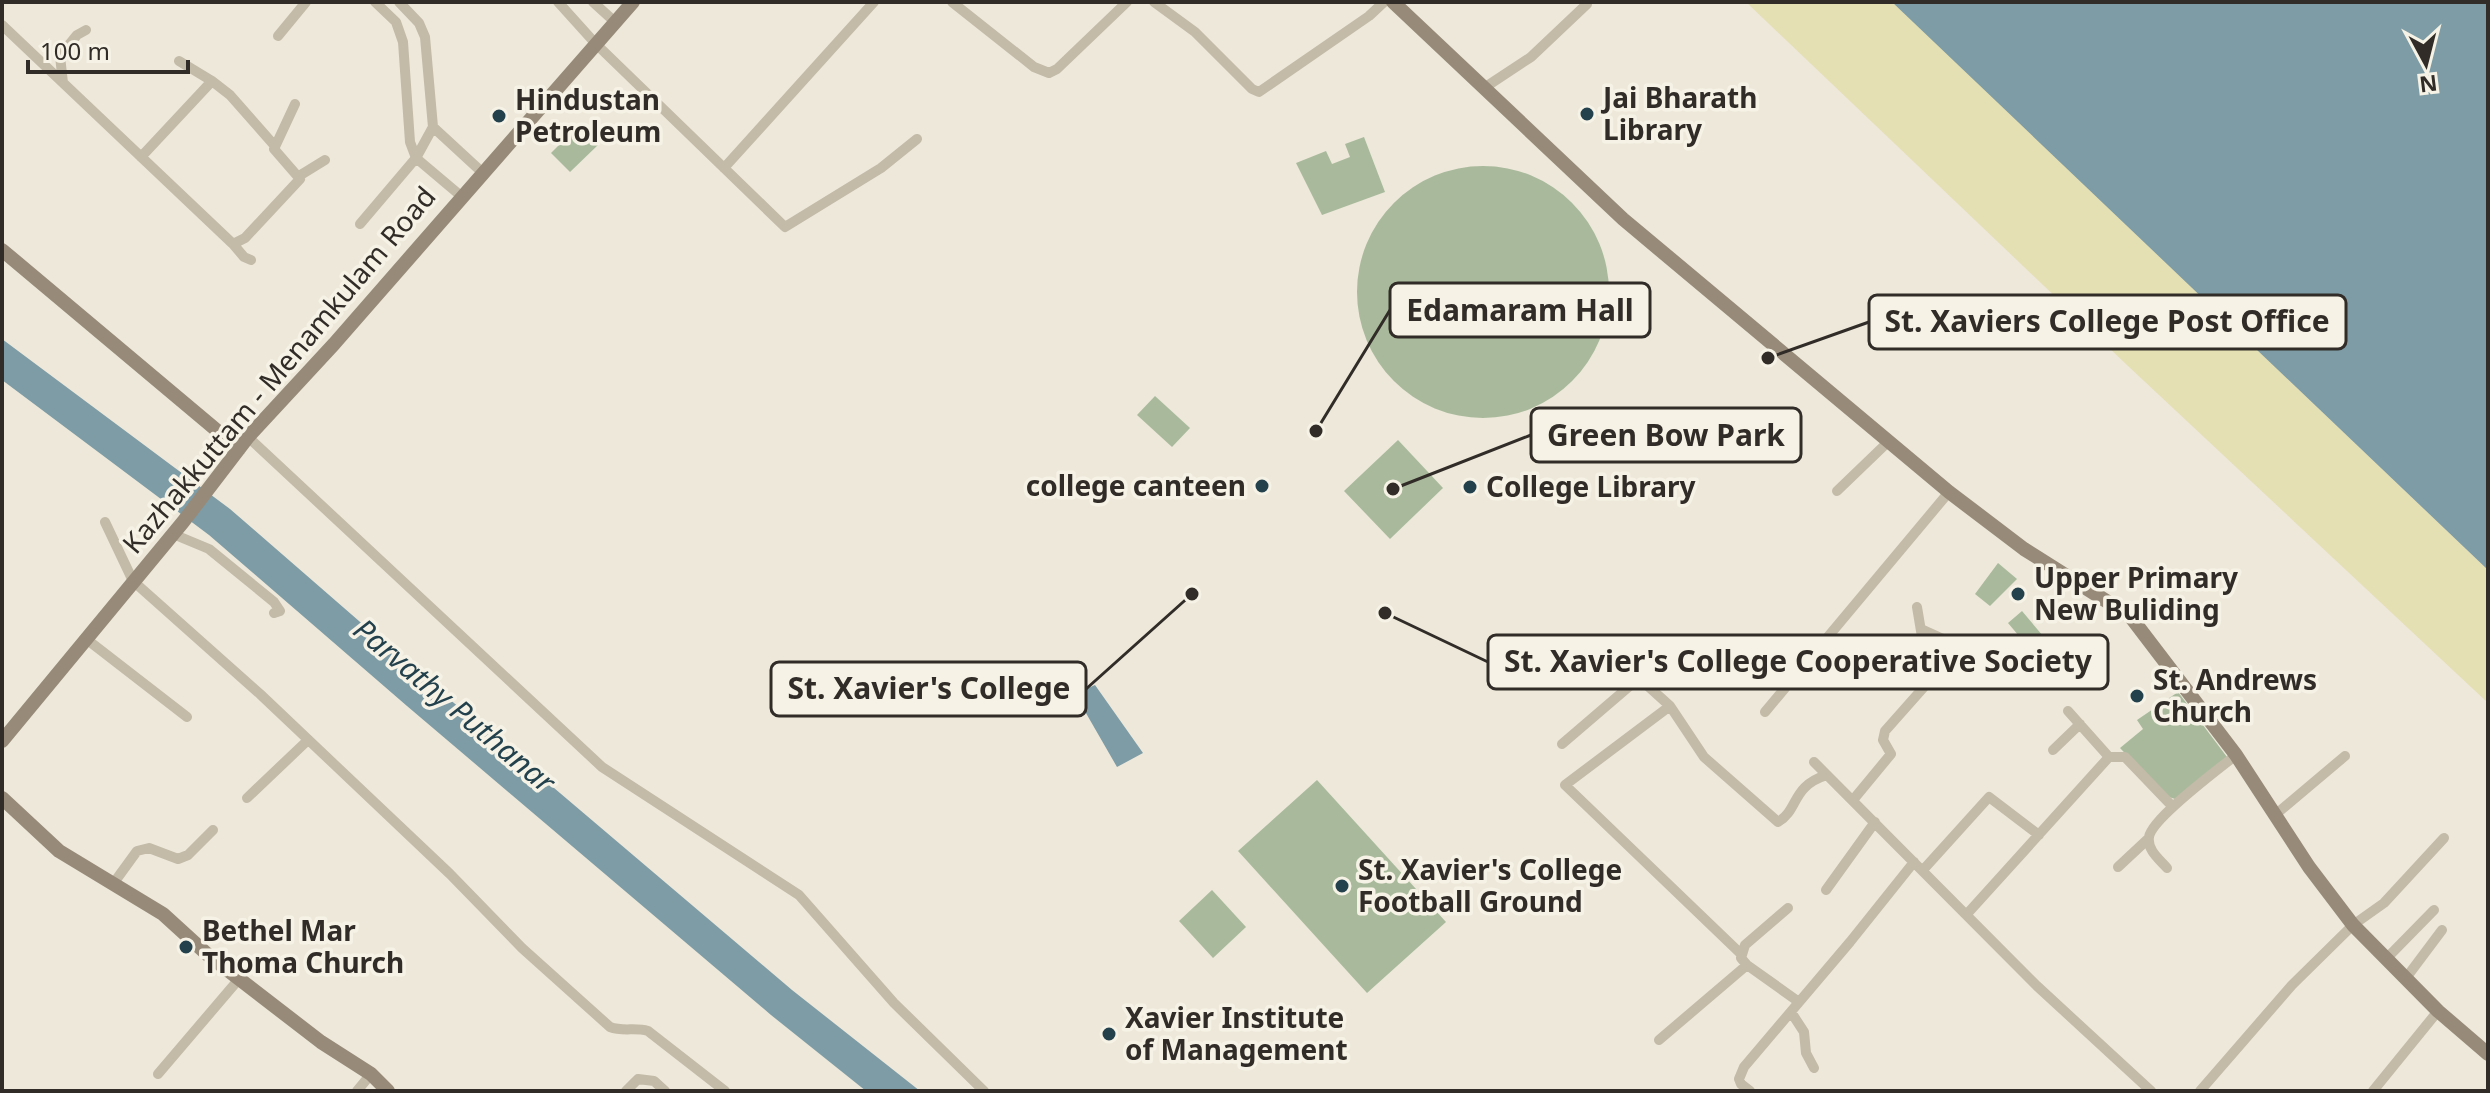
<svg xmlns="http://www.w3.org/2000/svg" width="2490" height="1093" font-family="'Noto Sans',sans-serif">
<rect width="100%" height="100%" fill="#ede8da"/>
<!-- green -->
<path fill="#a9ba9c" d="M579 125 598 145 570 172 551 153Z
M1364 137 1385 192 1322 215 1296 163 1326 151 1332 164 1350 157 1345 144Z
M1357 292a126 126 0 1 1 252 0a126 126 0 1 1-252 0Z
M1155 396 1190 428 1172 447 1137 415Z
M1398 440 1443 488 1390 539 1344 491Z
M1998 563 2017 579 1990 606 1975 594Z
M2022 611 2043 636 2029 648 2008 623Z
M2178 692 2227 757 2175 799 2166 796 2120 748 2143 729 2137 720Z
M1317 780 1446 922 1367 993 1238 851Z
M1212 890 1246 927 1213 958 1179 921Z"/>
<!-- sand -->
<path fill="#e5dfb4" d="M1746 2H1892L1915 23 2488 570V703L2128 366Z"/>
<!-- water -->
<path fill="#7d9ca6" d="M1892 2H2488V570Z
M2 339 230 509 428 681 792 990 920 1091H866L771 1015 407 706 209 535 2 380Z
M1095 685 1143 753 1117 767 1075 694Z"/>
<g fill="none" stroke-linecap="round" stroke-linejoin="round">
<!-- street -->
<path stroke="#c3baa8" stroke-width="10" d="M375 2 396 22 403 42 410 142 416 158 461 196
M399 2 419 23 425 37 433 127 484 174
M558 2 595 43 785 227 881 168 917 139
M593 2 615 22
M952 2 1034 67 1049 73 1057 69 1127 2
M1154 2 1195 32 1252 89 1259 92 1369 16 1384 2
M2 25 233 244 245 238 300 179 274 149 295 104
M278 36 306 2
M179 61 212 81
M63 83 60 56 77 35 86 30
M1484 88 1531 57 1587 4
M141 157 212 81 230 95 274 145
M724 168 874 2
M299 176 325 160
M360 224 416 158 433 127
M233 244 244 257 251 260
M248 437 602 767 799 895 894 1003 984 1091
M1837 491 1889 441
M105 522 133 581 260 694 450 874 522 948 610 1027C623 1032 635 1027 648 1031L725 1091
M173 534 209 549 274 602 280 611 274 613
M1917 607 1924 649 1935 654 1936 673
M1921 629 1952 643 1935 654
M85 638 187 717
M1620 661 1639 678
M1670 706 1565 785 1740 953
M2068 711 2109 757
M1765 712 1949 492
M1562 744 1639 678 1670 706 1704 757 1778 822C1799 810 1791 786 1827 775
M2053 750 2080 724
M1814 762 2037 986 2151 1091
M247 798 308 740
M1853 800 1891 754 1883 740 1885 731 1947 661
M2275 815 2345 756
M2118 867 2148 839
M2167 868C2159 859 2147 850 2149 837 2152 818 2219 769 2236 755
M1923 870 1989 797 2039 835
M113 884 137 851 149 848 178 859 188 855 213 830
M1826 890 1875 822
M1788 908 1745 945 1741 958 1747 965 1799 1002
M1967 914 2109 757H2125L2173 807
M2386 959 2434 910
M2406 978 2442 930
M1791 1012 1804 1032 1806 1053 1814 1068
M1659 1040 1747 965
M158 1074 239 979
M357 1091 371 1074
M626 1091 638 1079 654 1081 665 1091
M1750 1091 1741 1084 1739 1079 1744 1067 1850 942 1914 862
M2200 1091 2292 985 2353 925 2384 903 2444 838
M2373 1091 2438 1011"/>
<!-- secondary -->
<path stroke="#978a79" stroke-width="14" d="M1393 2 1623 219 1949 492 2024 549 2130 616 2236 755 2309 867 2353 925 2438 1011 2488 1054
M2 250 239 449
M2 741 183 522 248 437 334 344 633 2
M2 798 59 851 163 914 208 955 321 1042 371 1074 388 1091"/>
</g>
<!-- markers -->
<g fill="#22414d" stroke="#f6f2e5" stroke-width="3">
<circle cx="1587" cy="114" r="8"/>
<circle cx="499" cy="116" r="8"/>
<circle cx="1262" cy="486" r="8"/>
<circle cx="1470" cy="487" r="8"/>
<circle cx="2018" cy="594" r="8"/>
<circle cx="2137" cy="696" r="8"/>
<circle cx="1342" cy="886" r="8"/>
<circle cx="186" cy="947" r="8"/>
<circle cx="1109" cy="1034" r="8"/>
</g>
<g text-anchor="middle" stroke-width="7" stroke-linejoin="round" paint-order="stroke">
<!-- poi labels -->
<g font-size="28" font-weight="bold" fill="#312c27" stroke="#f6f2e5" text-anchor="start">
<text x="1603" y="108">Jai Bharath<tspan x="1603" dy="32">Library</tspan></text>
<text x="515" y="110">Hindustan<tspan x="515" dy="32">Petroleum</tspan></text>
<text x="1246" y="496" text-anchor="end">college canteen</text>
<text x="1486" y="497">College Library</text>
<text x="2034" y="588">Upper Primary<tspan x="2034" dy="32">New Buliding</tspan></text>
<text x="2153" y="690">St. Andrews<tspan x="2153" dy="32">Church</tspan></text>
<text x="1358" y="880">St. Xavier's College<tspan x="1358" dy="32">Football Ground</tspan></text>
<text x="202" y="941">Bethel Mar<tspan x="202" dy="32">Thoma Church</tspan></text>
<text x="1125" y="1028">Xavier Institute<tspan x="1125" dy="32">of Management</tspan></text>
</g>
<!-- street labels -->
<g font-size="28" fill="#312c27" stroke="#f6f2e5">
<text transform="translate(279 370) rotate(-50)" y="10">Kazhakkuttam - Menamkulam Road</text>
</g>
<!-- water labels -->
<g font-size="30" font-style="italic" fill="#22414d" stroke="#f6f2e5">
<text transform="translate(454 706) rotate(40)" y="10">Parvathy Puthanar</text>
</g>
</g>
<!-- callouts -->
<path fill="none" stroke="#312c27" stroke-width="3" d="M1316 431L1390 310M1768 358L1869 322M1393 489L1531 435M1385 613L1488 662M1192 594L1086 689"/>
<g fill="#312c27" stroke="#f6f2e5" stroke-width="3">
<circle cx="1316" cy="431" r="8"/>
<circle cx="1768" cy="358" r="8"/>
<circle cx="1393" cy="489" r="8"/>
<circle cx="1385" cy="613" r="8"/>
<circle cx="1192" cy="594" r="8"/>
</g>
<g fill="#f6f2e5" stroke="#312c27" stroke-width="3">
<rect x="1390" y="283" width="260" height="54" rx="8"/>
<rect x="1869" y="295" width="477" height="54" rx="8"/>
<rect x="1531" y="408" width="270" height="54" rx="8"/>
<rect x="1488" y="635" width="620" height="54" rx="8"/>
<rect x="771" y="662" width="315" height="54" rx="8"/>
</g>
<g font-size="30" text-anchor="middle" font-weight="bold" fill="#312c27">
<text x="1520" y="321">Edamaram Hall</text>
<text x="2107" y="332">St. Xaviers College Post Office</text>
<text x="1666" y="446">Green Bow Park</text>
<text x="1798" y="672">St. Xavier's College Cooperative Society</text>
<text x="929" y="699">St. Xavier's College</text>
</g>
<!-- border -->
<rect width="2490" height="1093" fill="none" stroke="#312c27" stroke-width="8"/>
<!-- north arrow -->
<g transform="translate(2426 64) rotate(173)" stroke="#f6f2e5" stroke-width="6" paint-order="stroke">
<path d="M0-6L14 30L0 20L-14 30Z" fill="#312c27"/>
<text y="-12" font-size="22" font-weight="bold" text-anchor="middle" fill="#312c27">N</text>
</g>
<!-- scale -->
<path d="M28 60v12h160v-12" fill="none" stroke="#312c27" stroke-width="4"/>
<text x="40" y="60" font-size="24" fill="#312c27" stroke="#f6f2e5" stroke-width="6" paint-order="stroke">100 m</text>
</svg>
